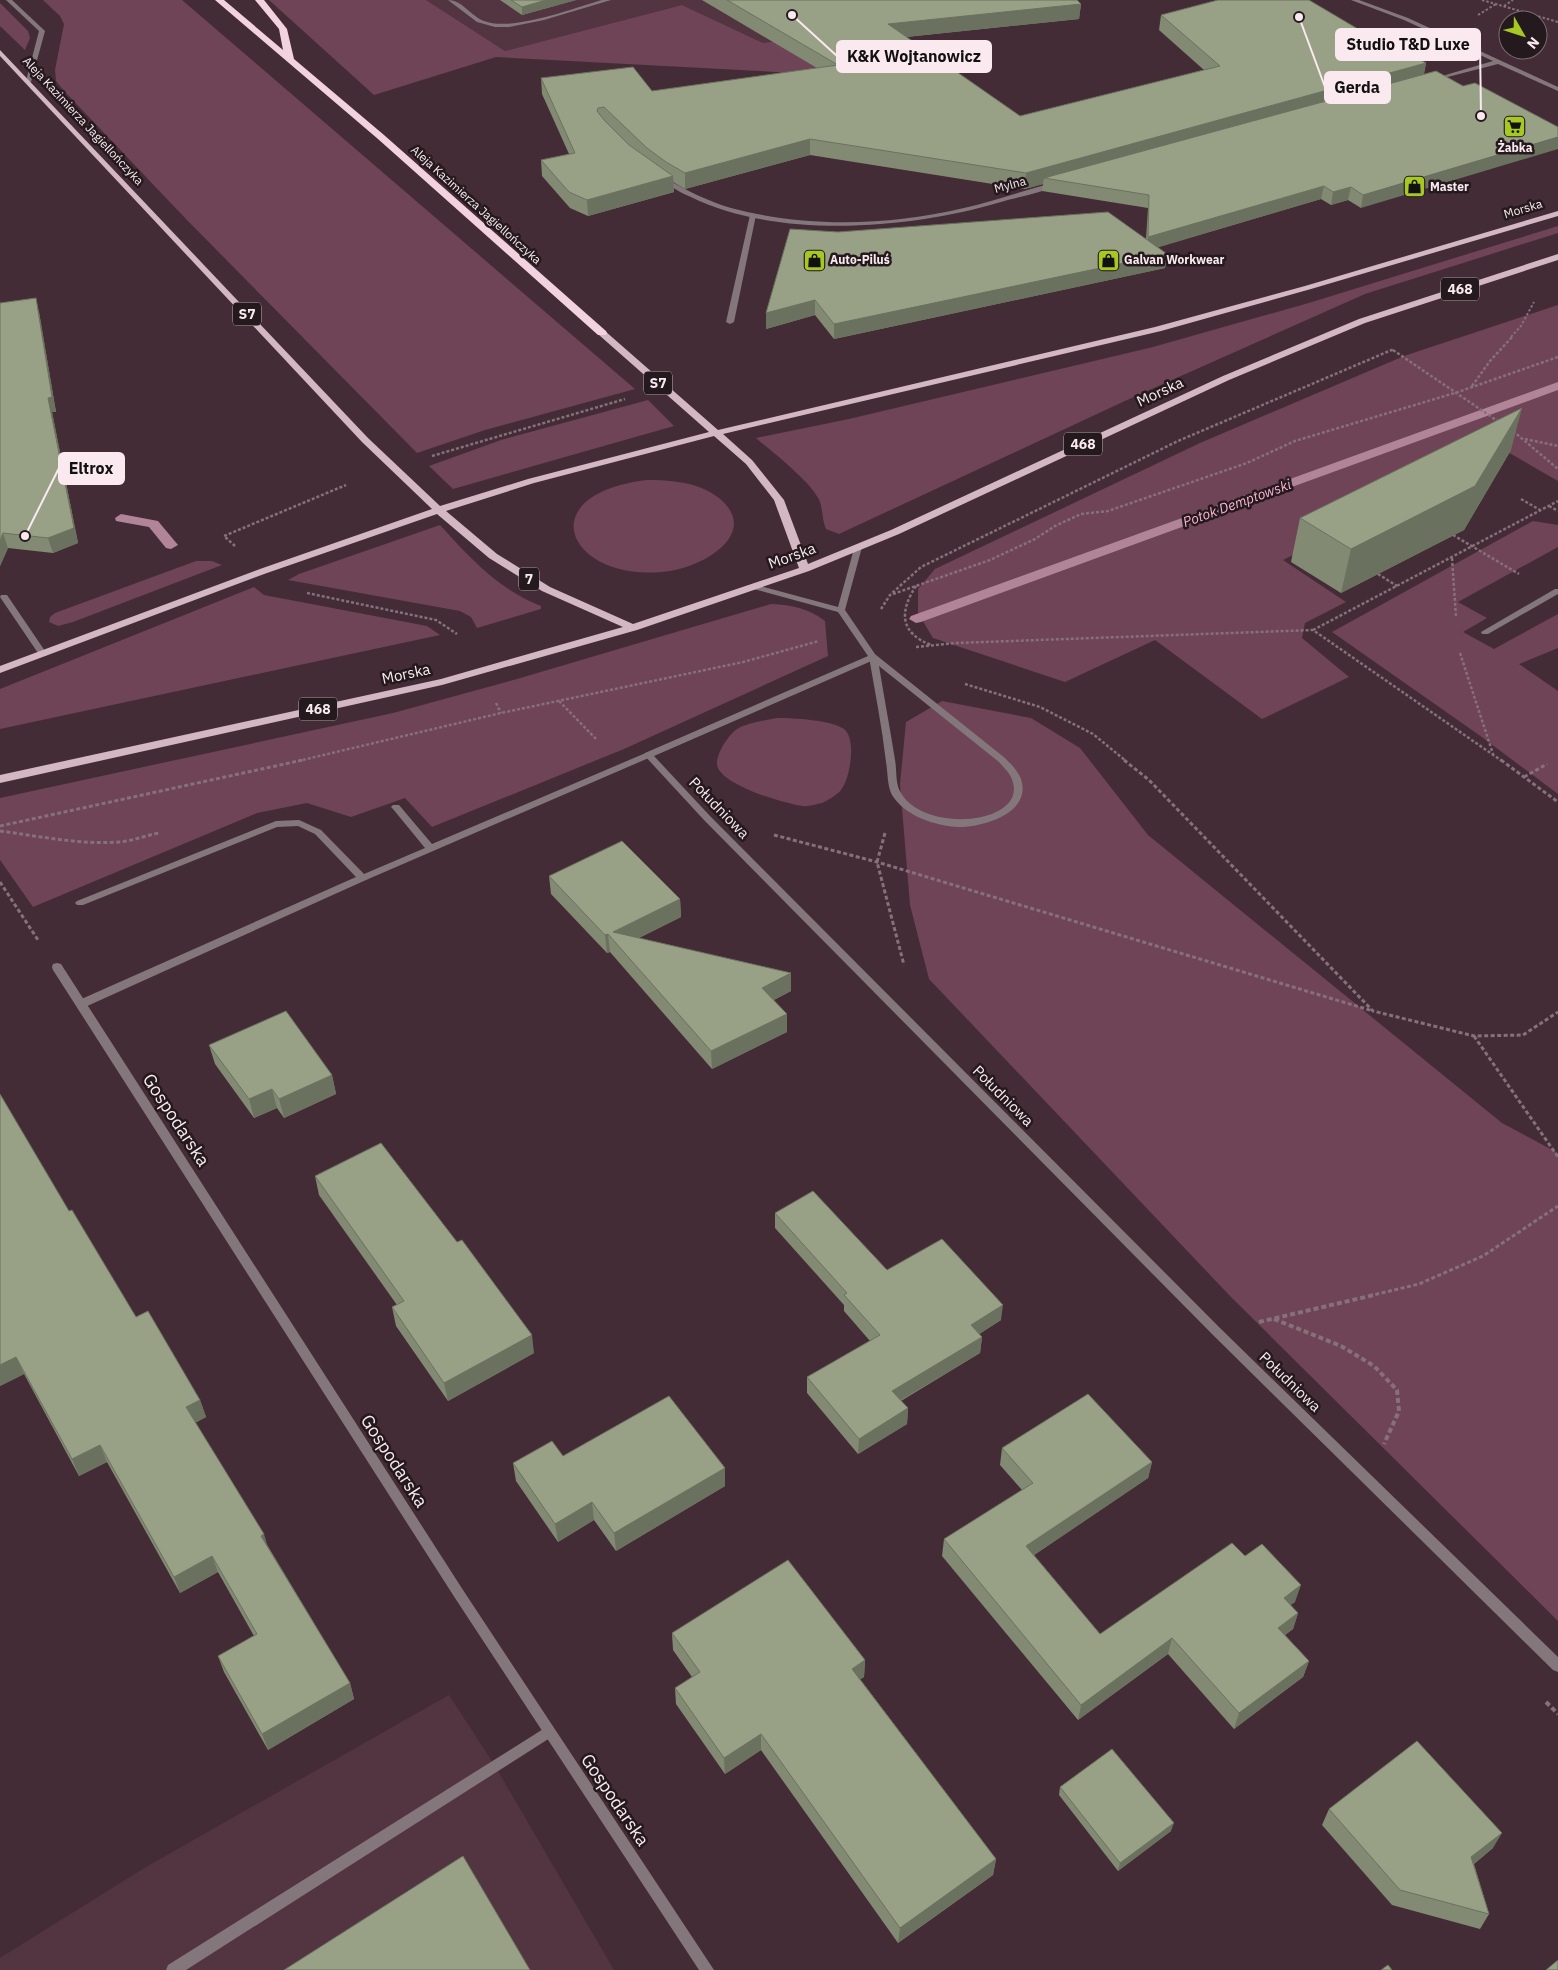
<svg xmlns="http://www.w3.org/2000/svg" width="1558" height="1970" font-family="'IBM Plex Sans',sans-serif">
<rect width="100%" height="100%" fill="#442c36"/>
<!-- built -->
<path fill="#533542" d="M426 0H863L891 26 763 43 682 5 505 51Z
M449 1695 495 1766 614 1970H0V1958L146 1867Z"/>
<!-- green -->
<path fill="#6e4456" d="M43 0H182L635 389 485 430 417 453 186 219 64 91 56 81 55 70 64 24 60 16Z
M269 0H426L505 51 682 5 763 43 891 26 852 76 496 57 374 95Z
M0 3 28 31 30 38 25 50 0 26Z
M1558 226V233L1365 294 1127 400 839 534 826 529C822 520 823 511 820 502 813 483 772 452 756 438L849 419 1153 347 1312 302Z
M1558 305V481L1506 451 1283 560 1346 602 1305 623 1302 638 1349 677 1262 719 1155 640 1065 682 933 638 918 613V589L935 569 1200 443 1404 356Z
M648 400 674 426 453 489 429 466 501 440Z
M646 480C671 480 699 482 719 498 760 532 707 564 675 570 573 589 523 496 646 480Z
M1533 521 1558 525V547L1458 602 1487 618 1463 632 1494 649 1558 614V648L1519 664 1558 691V794L1479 735 1332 632Z
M440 525C470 558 498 589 541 606V609L477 628 471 617 460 611 288 580 299 574Z
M196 561H212L222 565 73 622 58 626 49 622 50 617 55 613Z
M254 587 264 595 427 626 440 635 0 729V689Z
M771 604C792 605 808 608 825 621L828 656 624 749 432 827 405 798 351 817 307 803 257 813 33 907 0 860V798L393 713 517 679Z
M942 701 1031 718 1080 748 1148 835 1502 1123 1558 1153V1621L1231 1297 929 979 910 905 900 784 906 722Z
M777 718C793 718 832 720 844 729 857 739 850 779 841 790 837 795 827 801 822 803 816 804 809 807 803 806 784 804 726 786 718 768 713 758 728 735 737 729 745 723 767 720 777 718Z"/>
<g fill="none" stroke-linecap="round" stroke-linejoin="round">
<!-- stream -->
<path fill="#b18498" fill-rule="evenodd" d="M1558 382V390L921 622 916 623 909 619 911 616Z
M121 514 158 521 178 545 171 549 166 548 149 527 116 521 115 518Z"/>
<!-- path-far3 -->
<path stroke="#867179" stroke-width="2" stroke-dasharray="2.5 2" stroke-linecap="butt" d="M1482 0 1558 22
M1504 6 1513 0
M1478 15 1496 4
M1516 17 1523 13
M1511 337 1521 326 1534 302"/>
<!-- path-far2 -->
<path stroke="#867179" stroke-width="2.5" stroke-dasharray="3 2" stroke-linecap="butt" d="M1393 350 1499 422
M1472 386 1490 361 1513 336
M1513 431 1558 469
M1525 439 1558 446
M432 456 625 399
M1521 499 1540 510
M1549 506 1558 511
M1453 535 1519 574
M235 546 224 536 346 485
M1452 558 1456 617
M1378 574 1397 586
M916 586C899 612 900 633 931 645
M307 593 436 620 457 634
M893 594 990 560 1035 539 1055 526 1081 514 1108 511 1247 463 1295 441 1458 392 1558 357
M881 609 890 595 921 567 1178 441 1394 349
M1313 630 1558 501
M916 647 956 643 1313 630 1502 761
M1460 653 1493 754
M965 684 1040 707 1093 734 1126 761
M559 701 597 740
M496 703 501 713
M298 761 501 713 743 662 819 641"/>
<!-- path-far1 -->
<path stroke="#867179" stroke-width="3" stroke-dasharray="4 2.5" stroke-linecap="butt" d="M1124 760 1149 780 1373 1011 1474 1036 1523 1035 1558 1012
M1501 760 1558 802
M1524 777 1547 764
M0 826 303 760
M0 831C39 836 79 845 119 842 133 841 146 835 160 833
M885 833 877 862 904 965
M774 835 877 862 1373 1011
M0 882 38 940
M1474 1036 1558 1157
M1369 1296 1419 1284 1483 1256 1558 1206"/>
<!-- path -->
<path stroke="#867179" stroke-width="4" stroke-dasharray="5 3" stroke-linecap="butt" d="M1274 1319 1341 1346 1374 1366 1397 1390 1399 1411 1384 1444
M1259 1322 1374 1295
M1546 1702 1558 1714"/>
<!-- lane -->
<path fill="#84777c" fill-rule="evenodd" d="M6 0H12L45 31 31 82 26 81 39 31Z
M448 0C462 0 471 16 484 21 512 32 574 8 602 0H611L544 20 509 27H495L477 22Z
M753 213 756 215 734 322 730 324 726 322 750 215Z
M1 595H7L47 654 46 656H40L0 597Z
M873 654 876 655 1005 758C1011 764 1018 771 1021 779 1032 813 984 827 959 827 935 826 905 816 892 795 887 785 888 773 886 762 882 727 875 692 869 657ZM879 666 999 762C1003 767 1008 771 1011 777 1033 824 925 835 901 793 895 784 897 770 895 760 890 728 884 697 879 666Z
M648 752 651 753 652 755 651 757 366 880 85 1007 81 1008 76 1004 77 1001 356 877 315 834 298 826 277 827 83 905H77L75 903 77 901 276 821 299 820 321 830 364 874 425 848 393 809 391 807 393 805H399L432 844Z
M548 1726 553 1728 555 1732 553 1736 186 1970H166L168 1965Z"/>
<!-- street -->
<path fill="#84777c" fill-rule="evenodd" d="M1351 0H1359L1408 18 1558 87V91L1498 64 1432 81V79L1493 61 1404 20Z
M661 178H665C686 190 707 201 731 208 805 228 889 226 964 208 995 201 1025 190 1056 182L1059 184C1049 191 1015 198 1001 202 910 229 778 240 691 197 680 193 671 186 661 180Z
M855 545H858L862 547 845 610 877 657 876 659 654 756 710 816 1221 1329 1558 1657V1672L1553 1670 1213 1335 704 820 644 755 645 753 868 656 838 612 750 588 749 586 753 584 838 607Z
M1555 589H1558V594L1488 634H1482L1481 632Z
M57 963 61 964 463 1590 714 1970H699L455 1598 53 970 52 967 53 964Z"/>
<!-- primary -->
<path fill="#d3b8c3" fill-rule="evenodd" d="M0 50 368 438 440 506 528 479 709 432 599 335V331H605L718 430 1155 327 1305 286 1558 211V216L1311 289 1161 331 723 434 752 460 784 500 808 564 891 530 1223 376 1359 319 1558 254V260L1365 323 1229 380 899 534 809 571 637 630 442 685 0 783V775L441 679 623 627 542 591 489 558 437 514 267 573 0 673V666L260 569 432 509 362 442 0 56ZM714 436 746 464 774 500 799 568 633 624 550 587 497 554 446 511 534 483Z"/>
<!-- highway -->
<path fill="#f2d2de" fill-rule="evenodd" d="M215 0H224L283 50 279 29 255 0H264L287 29 294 59 384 135 606 331 607 333 606 335H598L378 139Z"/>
</g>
<!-- wall -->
<path fill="#838a73" d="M500 0H576L522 15Z
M702 0H1077L1081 4 1079 19 906 37 1020 116 1204 70 1159 30 1161 15 1363 32 1426 63 1424 74 1361 208 1348 200 1331 205 1321 199 1158 247 1167 254 1165 268 834 339 815 315 766 329V313L838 232 1146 239 1148 208 1042 191 1043 184 1025 189 810 155 685 189 673 182 674 192 588 216 570 208 542 176 541 160 569 154 542 94 541 78 652 91 817 68Z
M0 303 39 312 56 412H52L78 543 53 553 8 548 0 566Z
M1511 450 1464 530 1341 593 1291 562 1300 518Z
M549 876 680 899 681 917 639 938 791 991 774 1000 787 1032 712 1069 610 952 607 953 551 894Z
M209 1045 332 1075 336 1094 284 1118 277 1108 254 1118 215 1064Z
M315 1176 534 1353 448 1401 396 1326 392 1307 397 1305 319 1195Z
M69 1211 136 1317 200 1400 206 1417 195 1423 269 1548 350 1683 354 1699 268 1750 224 1672 218 1656 254 1636 218 1572 180 1593 107 1462 79 1476 24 1374 0 1386Z
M775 1213 887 1270 1001 1320 979 1334 982 1337 980 1353 901 1401 908 1408 907 1424 858 1454 807 1393V1377L870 1341 844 1311V1305L775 1228Z
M1002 1448 1152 1462 1148 1478 1034 1555 1100 1634 1245 1556 1295 1602 1290 1605 1298 1613 1293 1629 1285 1635 1309 1661 1303 1677 1234 1729 1168 1654 1078 1720 942 1556 944 1539 1022 1490 1000 1465Z
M563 1456 725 1468V1486L616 1551 594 1520 558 1542 516 1481 513 1463Z
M672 1633 865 1660 864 1677 860 1679 996 1859 993 1875 898 1943 761 1750 725 1774 676 1704 675 1688 692 1677 673 1650Z
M1060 1787 1171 1831 1118 1871 1059 1795Z
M1329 1809 1493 1848 1474 1864 1489 1914 1480 1929 1392 1905 1322 1825Z"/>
<!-- shaded-wall -->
<path fill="#6a715e" d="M546 0H576L522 15V7Z
M1081 4 1079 19 887 39 888 24Z
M1426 63 1423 78 1044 178 1043 184 1025 189 1026 173Z
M1558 137V149L1361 208 1363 195Z
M810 139V155L685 189V173Z
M673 176 674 192 588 216 587 200Z
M1324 186 1321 199 1146 251 1148 237Z
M1351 187 1348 200 1331 205 1333 192Z
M1167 254 1165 268 834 339V324Z
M36 298 39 312 56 412H52L78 543 53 553 48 538Z
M815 300V315L766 329V313Z
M1522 408 1511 450 1464 530 1341 593 1351 549Z
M3 533 8 548 0 566V541Z
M680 899 681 917 620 947 613 932Z
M608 934 610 952 607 953 605 935Z
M791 973V991L762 1006V988Z
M787 1014V1032L712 1069 711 1051Z
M332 1075 336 1094 284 1118 279 1099Z
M272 1089 277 1108 254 1118 249 1099Z
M1003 1305 1001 1320 969 1341 971 1325Z
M532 1335 534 1353 448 1401 444 1383Z
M982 1337 980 1353 891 1406 892 1391Z
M16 1357 24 1374 0 1386V1365Z
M200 1400 206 1417 192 1424 186 1407Z
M908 1408 907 1424 858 1454 859 1439Z
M100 1445 107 1462 79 1476 72 1459Z
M1152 1462 1148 1478 1024 1562 1026 1546Z
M725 1468V1486L616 1551 614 1533Z
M592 1502 594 1520 558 1542 555 1524Z
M264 1534 269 1551 261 1536Z
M212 1556 218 1572 180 1593 174 1577Z
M1301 1585 1295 1602 1278 1614 1284 1598Z
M1298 1613 1293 1629 1273 1644 1278 1628Z
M1172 1638 1168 1654 1078 1720 1081 1705Z
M865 1660 864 1677 851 1685 852 1669Z
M1309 1661 1303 1677 1234 1729 1239 1713Z
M350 1683 354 1699 268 1750 262 1734Z
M761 1734V1750L725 1774 724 1758Z
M1174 1823 1171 1831 1118 1871 1120 1863Z
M1502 1833 1493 1848 1463 1872 1471 1857Z
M996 1859 993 1875 898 1943 900 1928Z"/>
<!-- building -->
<path fill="#98a186" stroke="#6a715e" d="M511 0H546L522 7Z
M727 0H1077L1081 4 888 24 1020 116 1220 66 1161 15 1218 0H1309L1363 32 1367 31 1426 63 1026 173 810 139 685 173 666 162 647 148 604 107 598 108 597 111 604 120 629 145 673 176 587 200 569 192 541 160 575 153 541 78 633 67 652 91 838 65Z
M1436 71 1463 86 1475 83 1558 127V137L1363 195 1351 187 1333 192 1324 186 1148 237 1149 195 1044 178Z
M1108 212 1167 254 834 324 815 300 766 313 790 229 838 232Z
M36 298 52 397 48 398 74 528 48 538 3 533 0 541V303Z
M1522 408 1475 486 1351 549 1300 518Z
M622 841 680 899 613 932 791 973 762 988 787 1014 711 1051 608 934 605 935 549 876Z
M286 1011 332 1075 279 1099 272 1089 249 1099 209 1045Z
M0 1094 69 1211 72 1210 136 1317 148 1311 200 1400 186 1407 264 1534 261 1536 350 1683 262 1734 218 1656 257 1634 212 1556 174 1577 100 1445 72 1459 16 1357 0 1365Z
M381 1143 457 1242 462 1240 532 1335 444 1383 392 1307 404 1301 315 1176Z
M813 1191 887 1270 942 1239 1003 1305 971 1325 982 1337 892 1391 908 1408 859 1439 807 1377 880 1335 844 1295 847 1293 775 1213Z
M1088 1394 1152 1462 1026 1546 1100 1634 1232 1543 1245 1556 1262 1544 1301 1585 1284 1598 1298 1613 1278 1628 1309 1661 1239 1713 1172 1638 1081 1705 944 1539 1033 1483 1002 1448Z
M669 1396 725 1468 614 1533 592 1502 555 1524 513 1463 552 1441 563 1456Z
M788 1560 865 1660 852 1669 996 1859 900 1928 761 1734 724 1758 675 1688 700 1672 672 1633Z
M1417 1741 1502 1833 1471 1857 1489 1914 1400 1890 1329 1809Z
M1112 1749 1174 1823 1120 1863 1060 1787Z
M463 1856 530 1970H284Z
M1558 1960V1970H1546Z
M1388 1965 1392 1970H1381Z"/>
<!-- icons -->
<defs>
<symbol id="supermarket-square" viewBox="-11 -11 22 22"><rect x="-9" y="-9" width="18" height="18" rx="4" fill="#a6c822" stroke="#24191d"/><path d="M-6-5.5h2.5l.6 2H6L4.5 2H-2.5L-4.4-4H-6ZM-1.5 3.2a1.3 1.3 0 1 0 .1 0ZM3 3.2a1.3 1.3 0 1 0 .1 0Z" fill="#111"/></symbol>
<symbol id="shop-square" viewBox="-11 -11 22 22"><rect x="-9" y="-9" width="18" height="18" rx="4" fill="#a6c822" stroke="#24191d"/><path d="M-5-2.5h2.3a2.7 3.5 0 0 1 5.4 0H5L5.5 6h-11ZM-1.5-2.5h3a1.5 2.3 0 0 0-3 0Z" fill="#111"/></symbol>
</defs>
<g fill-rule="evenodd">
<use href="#supermarket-square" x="1502" y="114" width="25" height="25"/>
<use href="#shop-square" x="1402" y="174" width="25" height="25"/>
<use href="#shop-square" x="802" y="248" width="25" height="25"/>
<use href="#shop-square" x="1096" y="248" width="25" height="25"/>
</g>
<g text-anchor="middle" stroke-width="5" stroke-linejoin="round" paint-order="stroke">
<!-- far-street labels -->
<g font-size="12" fill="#faeaf0" stroke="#24191d">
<text transform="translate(83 121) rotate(47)" y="4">Aleja Kazimierza Jagiellończyka</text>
<text transform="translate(1010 185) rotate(-15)" y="4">Mylna</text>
<text transform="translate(476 205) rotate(42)" y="4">Aleja Kazimierza Jagiellończyka</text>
<text transform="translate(1523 209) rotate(-17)" y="4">Morska</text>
</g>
<!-- far-poi labels -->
<g font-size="12" font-weight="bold" fill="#faeaf0" stroke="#24191d" text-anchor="start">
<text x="1515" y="152" text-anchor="middle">Żabka</text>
<text x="1430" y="191">Master</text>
<text x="830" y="264">Auto-Piluś</text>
<text x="1124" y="264">Galvan Workwear</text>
</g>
<!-- shield labels -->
<g fill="#24191d" stroke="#baabb1" stroke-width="1">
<rect x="1441" y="277.5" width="38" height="23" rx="4"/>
<rect x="233" y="302.5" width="28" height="23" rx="4"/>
<rect x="644" y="371.5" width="28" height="23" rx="4"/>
<rect x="1064" y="432.5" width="38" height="23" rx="4"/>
<rect x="519" y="567.5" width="20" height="23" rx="4"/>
<rect x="299" y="697.5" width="38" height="23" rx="4"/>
</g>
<g font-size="14" font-weight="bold" fill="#faeaf0">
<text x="1460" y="294">468</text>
<text x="247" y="319">S7</text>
<text x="658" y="388">S7</text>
<text x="1083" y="449">468</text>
<text x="529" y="584">7</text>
<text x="318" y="714">468</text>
</g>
<!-- far-water labels -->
<g font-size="14" font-style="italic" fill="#fbb5d2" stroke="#24191d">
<text transform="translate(1237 503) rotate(-20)" y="5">Potok Demptowski</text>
</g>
<!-- street labels -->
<g font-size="15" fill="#faeaf0" stroke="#24191d">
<text transform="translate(1160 392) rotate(-25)" y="5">Morska</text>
<text transform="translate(792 556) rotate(-20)" y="5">Morska</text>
<text transform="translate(406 674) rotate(-12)" y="5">Morska</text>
<text transform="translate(719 808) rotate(46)" y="5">Południowa</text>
<text transform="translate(1003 1096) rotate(45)" y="5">Południowa</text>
<text transform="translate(1290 1382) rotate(44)" y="5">Południowa</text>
</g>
<!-- near-street labels -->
<g font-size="18" fill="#faeaf0" stroke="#24191d">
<text transform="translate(176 1120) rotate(57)" y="6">Gospodarska</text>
<text transform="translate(394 1461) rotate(57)" y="6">Gospodarska</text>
<text transform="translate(615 1800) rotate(56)" y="6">Gospodarska</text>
</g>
</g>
<!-- callouts -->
<path fill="none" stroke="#faeaf0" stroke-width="2" d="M1481 116L1480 44M792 15L837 56M1299 17L1325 87M25 536L59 468"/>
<g fill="#faeaf0" stroke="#24191d" stroke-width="2">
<circle cx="1481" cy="116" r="5"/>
<circle cx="792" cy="15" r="5"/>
<circle cx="1299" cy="17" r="5"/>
<circle cx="25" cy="536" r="5"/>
</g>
<g fill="#faeaf0" stroke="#faeaf0" stroke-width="2">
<rect x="1336" y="29" width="144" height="31" rx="5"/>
<rect x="837" y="41" width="154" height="31" rx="5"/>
<rect x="1325" y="72" width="65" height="31" rx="5"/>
<rect x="59" y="453" width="65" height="31" rx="5"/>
</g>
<g font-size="16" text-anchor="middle" font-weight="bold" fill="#111">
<text x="1408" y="50">Studio T&amp;D Luxe</text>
<text x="914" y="62">K&amp;K Wojtanowicz</text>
<text x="1357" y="93">Gerda</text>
<text x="91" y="474">Eltrox</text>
</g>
<!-- north arrow -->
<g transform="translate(1523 35) rotate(129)"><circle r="24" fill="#24191d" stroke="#7a6d71"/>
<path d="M0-4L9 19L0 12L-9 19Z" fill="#a6c822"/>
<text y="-8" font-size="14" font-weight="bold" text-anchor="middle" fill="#faeaf0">N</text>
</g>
</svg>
